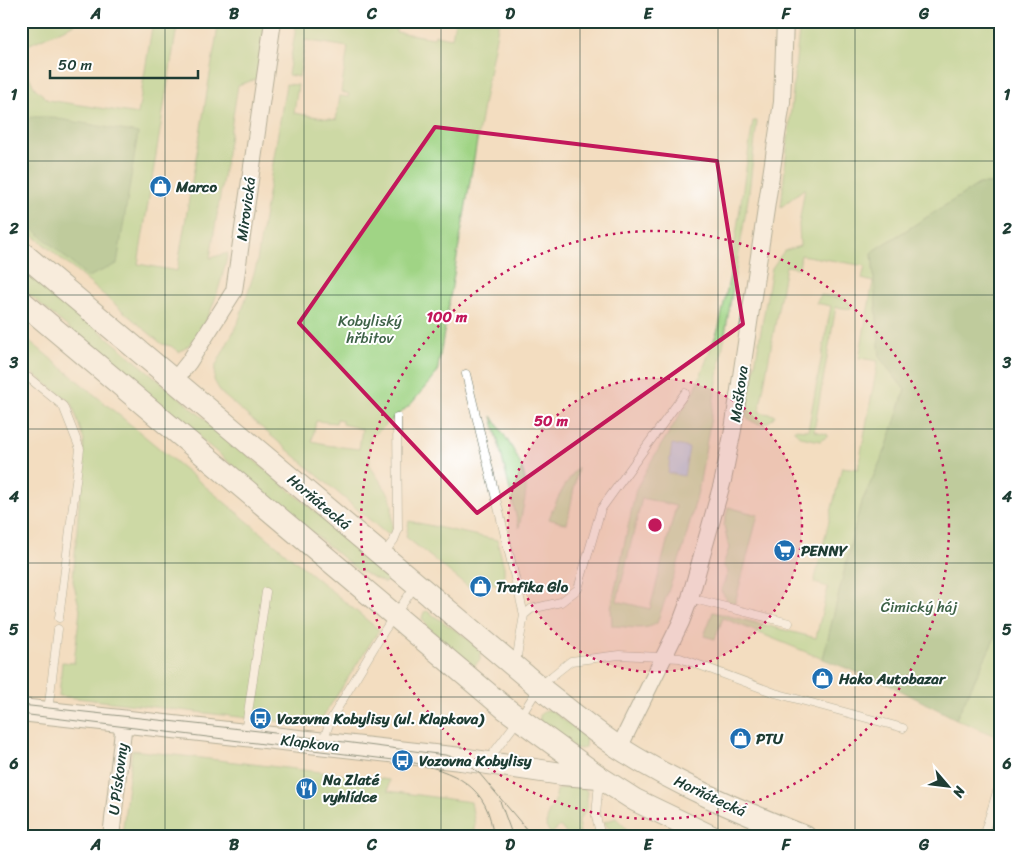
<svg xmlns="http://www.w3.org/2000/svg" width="1021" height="858" font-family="Sriracha,sans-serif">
<rect width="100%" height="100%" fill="#fff"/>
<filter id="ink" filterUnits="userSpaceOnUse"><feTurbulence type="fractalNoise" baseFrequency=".02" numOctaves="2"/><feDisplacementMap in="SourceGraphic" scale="10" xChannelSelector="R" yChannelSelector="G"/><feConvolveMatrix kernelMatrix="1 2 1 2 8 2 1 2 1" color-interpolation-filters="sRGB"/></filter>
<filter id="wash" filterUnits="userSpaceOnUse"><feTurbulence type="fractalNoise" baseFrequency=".0096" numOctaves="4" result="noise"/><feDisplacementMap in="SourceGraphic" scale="20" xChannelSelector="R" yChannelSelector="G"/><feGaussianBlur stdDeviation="1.12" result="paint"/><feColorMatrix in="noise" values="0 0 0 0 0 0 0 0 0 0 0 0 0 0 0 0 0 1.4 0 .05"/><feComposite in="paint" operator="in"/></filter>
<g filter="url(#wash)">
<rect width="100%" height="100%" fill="#f3ddc0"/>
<!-- green -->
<path fill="#a0d485" stroke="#60885c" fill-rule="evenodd" d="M21 21H74L75 24 21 48Z
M153 21H178L138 264 177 271 219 21H267L257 79 238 85 210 258 228 253C221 282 208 337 179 352L171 346 162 344 21 225V59L34 87 48 100 138 114Z
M297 21H379V26L396 28V32L434 38 435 35 452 38 455 21H499L484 100 437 373 411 404 369 439 370 466 390 496 392 505V532L388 534 384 532 221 393 214 380 215 367 238 323 256 267 286 84 298 85 294 113 336 120 340 96 348 97 349 94 341 92 348 47 305 40 299 77 288 75ZM337 419 342 420V424L362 429 359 449 325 445V444L312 441 316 421 336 423Z
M800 21H1000V143L992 151 1000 177V184H979L872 252 880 358 905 390 886 449 860 506 823 659 723 618 715 639 704 636 713 612 816 638 828 587 814 583 842 467 858 469 878 361 859 358 873 282 862 279 865 266 801 255 799 268 786 266 759 412 775 415C769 427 753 426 746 416L772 268 784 251 800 246 799 224 805 188 781 207Z
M753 121H757L749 193 699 487 683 549 657 623C645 632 626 626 612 626L611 608 636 489 652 460 695 390 719 327 730 275ZM642 498 676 506 650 609 617 601Z
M21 265 391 575 385 583 356 569 21 288Z
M821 295 846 299 851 306V309L836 307 814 431 827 434 828 436 820 441 801 437 794 431V429L808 430 831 306 816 303Z
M21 334 379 630 317 726 59 696 62 662 74 663 80 610 73 581 84 441 72 403 31 372 21 369Z
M492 416C505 438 526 463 526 490 525 502 521 516 519 528Z
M578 467 567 524 549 519C556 500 565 483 578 467Z
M728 507 758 515 735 603 728 601 721 591 728 571 723 565 729 548 724 525Z
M409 521 497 540 504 567V576L498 587 482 574 471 589 406 537Z
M427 611 467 638 481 651 480 660 473 667 428 628 422 618 424 612Z
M1000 627V738L956 719Z
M547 710H551L586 737 585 747 581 749 575 748 540 722C539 715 541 712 547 710Z
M132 750 389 780 388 791 471 802 475 825 472 837H122Z
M575 785H580L587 791V808L579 820 580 837H569L560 826 551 834 546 827 548 814 555 801 557 790Z
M616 818 629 831 641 837C625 837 612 836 604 822Z"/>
<!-- forest -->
<path fill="#80b672" stroke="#507a53" d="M31 117H48L138 133 117 264 88 277 21 218V128Z
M979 184H1000V627L956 719 892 686 823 659 860 506 886 449 905 390 880 358 872 252Z"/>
<!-- water -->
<path fill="#81b7f0" stroke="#507a92" d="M672 444 689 448 684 476 668 473Z"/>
</g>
<g filter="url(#ink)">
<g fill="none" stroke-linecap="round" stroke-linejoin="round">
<defs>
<path id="lane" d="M466 374 524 615
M21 377 29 378 63 406 80 449 59 618
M384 553 394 540 398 530 397 417
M690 598 789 623
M516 662 524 615 531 609 561 602 578 589 601 509 685 393
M48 711 58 629
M245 733 266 592
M323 741 331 719 384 631 415 586
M489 759 519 719 539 687 552 676 571 661 619 655 680 658 775 693 903 728
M599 781 596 816 601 837
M983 837 997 792 1000 793"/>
<path id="street" d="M174 381 189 362 234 291 273 21
M619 748 681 622 690 598 723 480 733 430 782 102 785 21
M111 837 124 722"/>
<path id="secondary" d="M21 252 539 687C566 708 593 731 621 749 679 786 742 812 805 837
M21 301 506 709 599 777 635 800 712 837
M21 710 461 759 562 774 599 777"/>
</defs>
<!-- lane casing -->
<use href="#lane" stroke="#697565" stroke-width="9"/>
<!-- street casing -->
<use href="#street" stroke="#697565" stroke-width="18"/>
<!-- secondary casing -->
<use href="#secondary" stroke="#697565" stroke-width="24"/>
<!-- lane -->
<use href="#lane" stroke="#fff" stroke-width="8"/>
<!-- street -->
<use href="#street" stroke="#fff" stroke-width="16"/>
<!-- secondary -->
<use href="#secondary" stroke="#fff" stroke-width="22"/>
<!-- tram -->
<path stroke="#1f3d34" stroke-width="1" d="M21 705 259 731 445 755 461 759 479 773 533 837
M21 714 410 762C453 771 490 785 493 837
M500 801 513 837"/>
</g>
</g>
<!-- marked area -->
<path d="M0 0H1021V858H0ZM435 127 717 161 743 324 477 513 299 323Z" fill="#f3ddc0" fill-opacity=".55" fill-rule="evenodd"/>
<path fill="none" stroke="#c2185b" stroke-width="4" stroke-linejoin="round" d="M435 127 717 161 743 324 477 513 299 323Z"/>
<!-- grid -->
<path fill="none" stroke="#1f3d34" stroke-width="1" stroke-opacity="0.55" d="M165 21V837M304 21V837M441 21V837M580 21V837M718 21V837M855 21V837M21 161H1000M21 295H1000M21 429H1000M21 563H1000M21 697H1000"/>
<!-- distance rings -->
<circle cx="655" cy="525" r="147" fill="#c2185b" fill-opacity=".12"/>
<g fill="none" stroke="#c2185b" stroke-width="2.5" stroke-dasharray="2.5 5">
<circle cx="655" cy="525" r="147"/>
<circle cx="655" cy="525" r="294"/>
</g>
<!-- icons -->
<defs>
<symbol id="shop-disc" viewBox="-11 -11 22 22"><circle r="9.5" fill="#1f6fb2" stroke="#fff"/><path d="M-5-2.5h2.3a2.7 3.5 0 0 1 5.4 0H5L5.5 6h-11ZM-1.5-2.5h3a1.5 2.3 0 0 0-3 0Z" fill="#fff"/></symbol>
<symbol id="supermarket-disc" viewBox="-11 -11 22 22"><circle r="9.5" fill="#1f6fb2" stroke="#fff"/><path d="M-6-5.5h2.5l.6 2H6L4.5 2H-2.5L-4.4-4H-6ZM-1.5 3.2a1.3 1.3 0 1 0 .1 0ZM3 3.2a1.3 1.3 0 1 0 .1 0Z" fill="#fff"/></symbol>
<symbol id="bus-disc" viewBox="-11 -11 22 22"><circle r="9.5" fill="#1f6fb2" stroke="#fff"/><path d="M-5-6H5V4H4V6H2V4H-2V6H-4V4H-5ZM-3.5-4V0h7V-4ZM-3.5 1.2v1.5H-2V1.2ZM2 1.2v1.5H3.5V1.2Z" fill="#fff"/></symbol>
<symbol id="restaurant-disc" viewBox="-11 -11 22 22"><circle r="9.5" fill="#1f6fb2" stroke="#fff"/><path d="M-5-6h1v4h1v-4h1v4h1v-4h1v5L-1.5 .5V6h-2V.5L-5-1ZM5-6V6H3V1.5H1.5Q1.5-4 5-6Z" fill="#fff"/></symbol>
</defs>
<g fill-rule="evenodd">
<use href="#shop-disc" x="148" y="174" width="25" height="25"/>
<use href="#supermarket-disc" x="772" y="538" width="25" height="25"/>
<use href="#shop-disc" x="468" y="574" width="25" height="25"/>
<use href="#shop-disc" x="810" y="666" width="25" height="25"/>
<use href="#bus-disc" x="248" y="706" width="25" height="25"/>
<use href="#shop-disc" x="728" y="726" width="25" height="25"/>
<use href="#bus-disc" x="390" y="748" width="25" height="25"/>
<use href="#restaurant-disc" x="294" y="776" width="25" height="25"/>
</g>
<g text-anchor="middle" stroke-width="4" stroke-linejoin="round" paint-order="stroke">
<!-- poi labels -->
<g font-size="15" font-weight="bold" fill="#1f3d34" stroke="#fff" text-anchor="start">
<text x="176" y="192">Marco</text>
<text x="801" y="556">PENNY</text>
<text x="496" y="592">Trafika Glo</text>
<text x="839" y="684">Hako Autobazar</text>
<text x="277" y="724">Vozovna Kobylisy (ul. Klapkova)</text>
<text x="756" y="744">PTU</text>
<text x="419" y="766">Vozovna Kobylisy</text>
<text x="323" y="785">Na Zlaté<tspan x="323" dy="17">vyhlídce</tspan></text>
</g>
<!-- street labels -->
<g font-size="15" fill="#1f3d34" stroke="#fff">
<text transform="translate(246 209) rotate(-82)" y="5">Mirovická</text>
<text transform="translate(739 394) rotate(-82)" y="5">Maškova</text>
<text transform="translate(319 502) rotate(40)" y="5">Horňátecká</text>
<text transform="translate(310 743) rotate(6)" y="5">Klapkova</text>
<text transform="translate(118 779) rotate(-83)" y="5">U Pískovny</text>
<text transform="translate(710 796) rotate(25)" y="5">Horňátecká</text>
</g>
<!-- park labels -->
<g font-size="15" fill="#3f6348" stroke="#fff">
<text x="370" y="326">Kobyliský<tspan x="370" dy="17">hřbitov</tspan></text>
<text x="919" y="612">Čimický háj</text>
</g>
</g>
<circle cx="655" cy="525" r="8" fill="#c2185b" stroke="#fff" stroke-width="2.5"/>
<g font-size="15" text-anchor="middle" font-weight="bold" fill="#c2185b" stroke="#fff" stroke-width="4" stroke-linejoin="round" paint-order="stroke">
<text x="447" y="322">100 m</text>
<text x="551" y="426">50 m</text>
</g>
<!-- margin -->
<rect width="1021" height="858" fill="none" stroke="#fff" stroke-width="55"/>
<!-- north arrow -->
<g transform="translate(948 786) rotate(118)" stroke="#ffffff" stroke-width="4" paint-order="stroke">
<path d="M0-4L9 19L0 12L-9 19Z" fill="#1f3d34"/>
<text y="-8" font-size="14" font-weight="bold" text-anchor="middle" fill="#1f3d34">N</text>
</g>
<!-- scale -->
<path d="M50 70v8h148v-8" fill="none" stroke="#1f3d34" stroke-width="2.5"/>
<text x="58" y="70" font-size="15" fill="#1f3d34" stroke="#ffffff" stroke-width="4" paint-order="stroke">50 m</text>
<rect x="28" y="28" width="966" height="802" fill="none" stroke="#1f3d34" stroke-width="2"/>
<g font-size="16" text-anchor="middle" font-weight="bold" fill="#1f3d34">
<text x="96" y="19">A</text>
<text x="234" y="19">B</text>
<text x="372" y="19">C</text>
<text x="510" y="19">D</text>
<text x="648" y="19">E</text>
<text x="786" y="19">F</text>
<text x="924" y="19">G</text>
<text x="14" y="100">1</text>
<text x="1007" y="100">1</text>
<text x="14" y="234">2</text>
<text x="1007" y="234">2</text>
<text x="14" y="368">3</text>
<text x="1007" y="368">3</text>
<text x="14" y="502">4</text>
<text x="1007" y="502">4</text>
<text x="14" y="635">5</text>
<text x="1007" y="635">5</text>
<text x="14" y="769">6</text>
<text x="1007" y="769">6</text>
<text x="96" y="850">A</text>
<text x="234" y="850">B</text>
<text x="372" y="850">C</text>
<text x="510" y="850">D</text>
<text x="648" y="850">E</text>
<text x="786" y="850">F</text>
<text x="924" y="850">G</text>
</g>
</svg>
